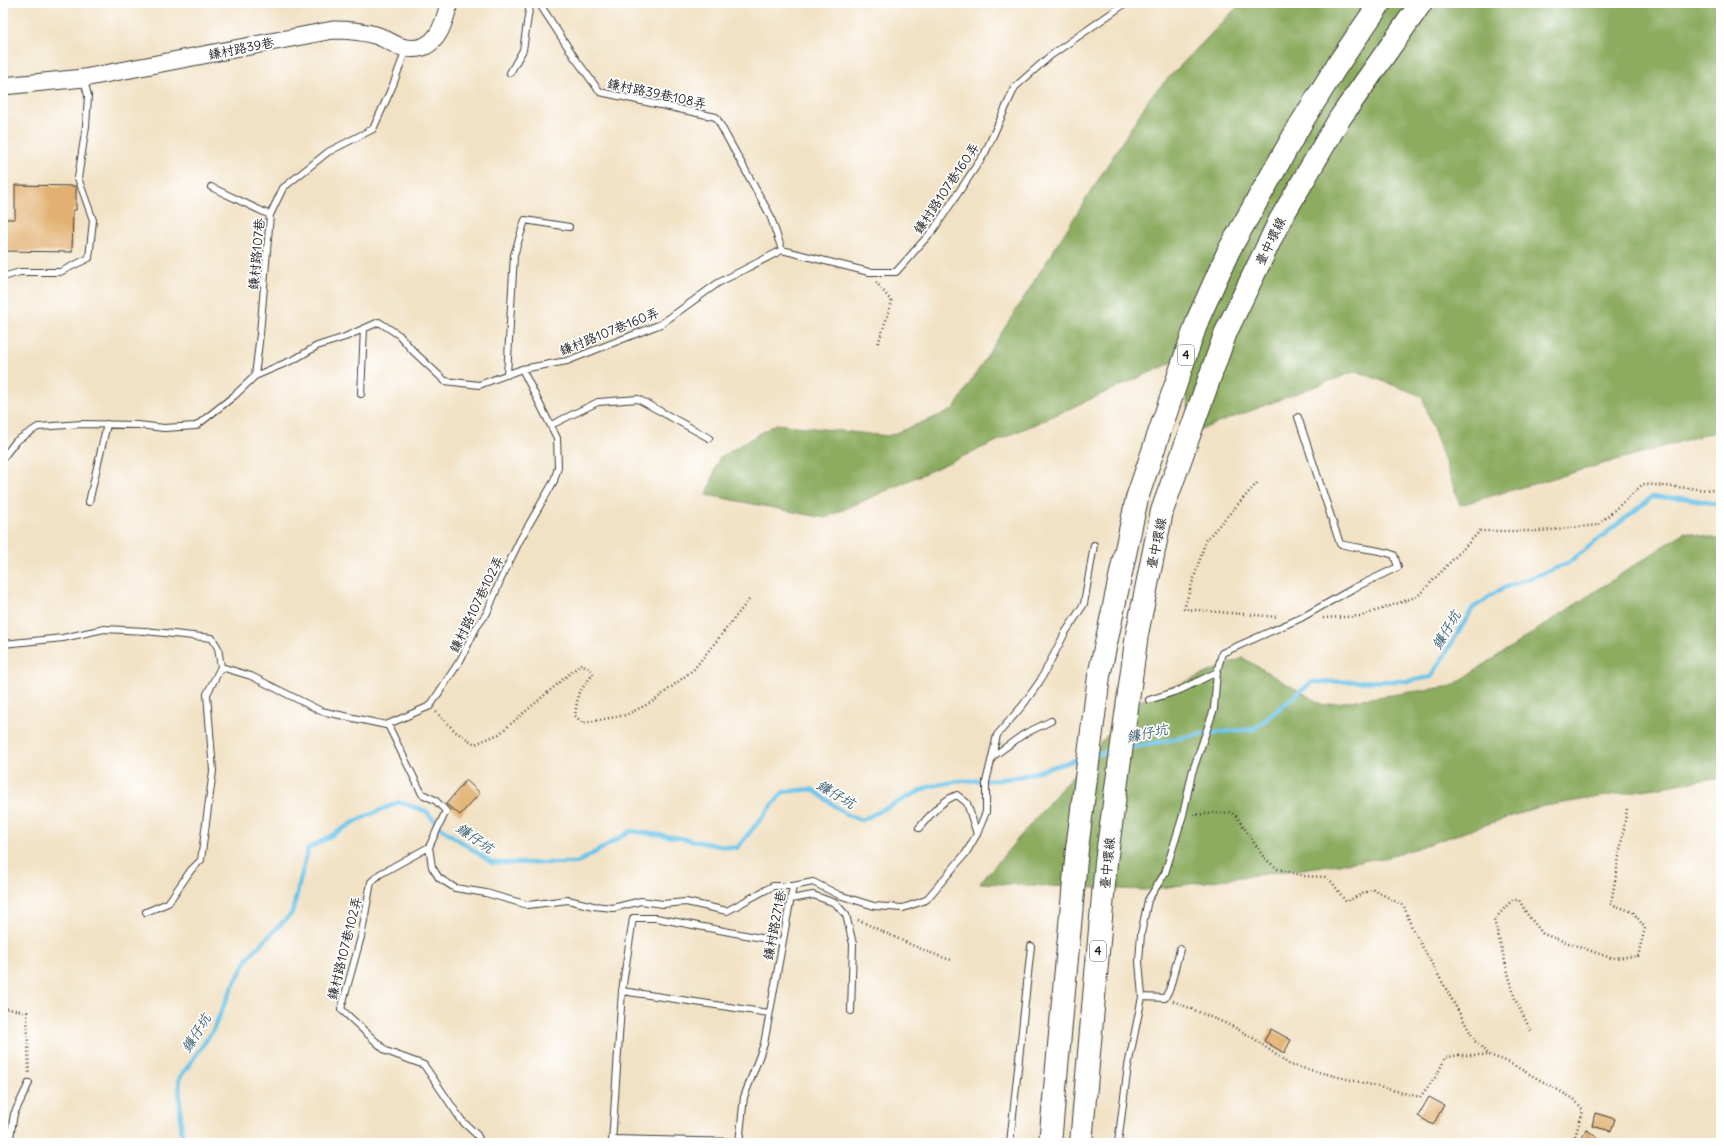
<svg xmlns="http://www.w3.org/2000/svg" width="1724" height="1146" font-family="Delius,'LXGW WenKai TC',sans-serif">
<rect width="100%" height="100%" fill="#fff"/>
<filter id="ink" filterUnits="userSpaceOnUse"><feTurbulence type="fractalNoise" baseFrequency=".025" numOctaves="2"/><feDisplacementMap in="SourceGraphic" scale="8" xChannelSelector="R" yChannelSelector="G"/><feConvolveMatrix kernelMatrix="1 2 1 2 8 2 1 2 1" color-interpolation-filters="sRGB"/></filter>
<filter id="wash" filterUnits="userSpaceOnUse"><feTurbulence type="fractalNoise" baseFrequency=".012" numOctaves="4" result="noise"/><feDisplacementMap in="SourceGraphic" scale="16" xChannelSelector="R" yChannelSelector="G"/><feGaussianBlur stdDeviation="0.9" result="paint"/><feColorMatrix in="noise" values="0 0 0 0 0 0 0 0 0 0 0 0 0 0 0 0 0 1.4 0 .05"/><feComposite in="paint" operator="in"/></filter>
<g filter="url(#wash)">
<rect width="100%" height="100%" fill="#f2e2c5"/>
<!-- forest -->
<path fill="#8cac60" stroke="#54643e" d="M1241 3H1721V430L1460 505 1422 396 1356 371 1194 432 1178 360 825 518 707 495 719 458 776 424 888 436 953 410 1151 96Z
M1685 532 1721 540V777L1539 807 1390 857 1145 890 980 883 1135 703 1243 658 1323 705 1452 686Z"/>
<g fill="none" stroke-linecap="round" stroke-linejoin="round">
<!-- stream -->
<path stroke="#6cc4e9" stroke-width="4.5" d="M1128 748 1201 734 1254 729 1312 682 1408 681 1431 677 1473 608 1501 589 1567 564 1652 497 1685 498 1721 505
M1095 755 1115 750
M182 1143 179 1079 212 1032 231 990 249 956 292 913 308 849 358 820 399 802 426 811 441 828 492 863H577L631 831 680 838 719 846 737 848 783 792 812 789 847 815 862 820 928 787 958 781 998 780 1022 776 1082 758"/>
</g>
<g id="blocks">
<!-- building -->
<path fill="#e2b06f" d="M15 185 76 186V210H73L72 252 3 251V219H15Z
M466 780 480 793 460 815 446 804Z
M1271 1029 1291 1040 1284 1053 1264 1041Z
M1429 1097 1444 1105 1433 1125 1418 1116Z
M1595 1113 1615 1119 1611 1131 1592 1126Z
M1586 1129 1604 1143H1580Z"/>
</g>
</g>
<g filter="url(#ink)">
<use href="#blocks" fill-opacity="0" stroke="#3c3a35" stroke-width="1"/>
<g fill="none" stroke-linecap="round" stroke-linejoin="round">
<defs>
<path id="lane" d="M539 3 575 58 600 92 716 117 770 215 782 250
M510 73 523 50 530 3
M211 187 270 215
M3 277 20 272H60L89 258 93 220 78 178 86 126 88 96 84 80
M507 375 514 255 525 220 569 227
M255 376 295 359 317 346 345 337 379 322 399 335 413 351 445 381 479 385 522 369 567 361 661 324 718 283 782 250 869 272H896L934 229 985 153 1015 87 1050 56 1126 3
M361 394 364 328
M551 425 598 402 638 399 709 438
M3 458 16 441 38 427 82 424 138 425 164 428 196 426 234 396 255 376 260 334 270 215 283 188 328 152 373 129 393 85 406 49
M89 502 107 424
M3 644 63 638 104 629 145 631 212 638 218 648 221 667 207 694 213 771 201 860 191 870 168 903 146 912
M221 667 251 676 321 711 386 725 430 706 461 659 476 628 487 613 500 581 520 540 554 481 558 467 557 438 522 369
M1149 700 1180 690 1217 672 1222 653 1301 618 1354 588 1398 567 1394 555C1376 548 1358 549 1340 544L1298 417
M388 725 422 794 435 800 446 811 429 847 432 867 439 878 455 888 486 893 528 905 568 900 593 906 613 908 641 901 663 904 686 902 727 911 773 886H793
M992 757 997 735 1023 705 1040 681 1065 633 1084 604 1094 545
M919 828C930 815 941 801 957 795L967 803 977 834
M429 847 380 874 371 882 361 937 341 1009 386 1051 424 1065 462 1121 477 1135 481 1143
M791 899 813 895 835 903 846 915 853 944 851 1011
M622 991 769 1013
M1142 997 1165 998 1170 988 1180 949
M612 1139 739 1142
M9 1143 14 1114 29 1083
M612 1143 622 991 633 918H656L782 942
M739 1143 744 1097 764 1044 793 886 813 882 839 895 874 906 903 908 926 900 966 853 977 834 986 812V782L992 757 1024 734 1051 721
M1010 1143 1031 946
M1118 1143 1128 1066 1142 997 1139 961 1141 934 1148 900 1165 873 1183 815 1192 773 1214 709 1217 672"/>
<path id="secondary" d="M3 86 84 78 333 30C347 30 361 31 375 35 386 38 396 47 406 48 436 53 444 25 449 3"/>
<path id="highway" d="M1050 1143 1077 849 1099 676 1137 498 1198 319 1229 250 1300 125 1336 67 1380 3
M1081 1143 1106 862 1137 634 1162 511 1226 332 1280 220 1340 118 1421 3"/>
</defs>
<!-- lane casing -->
<use href="#lane" stroke="#3c3a35" stroke-width="8"/>
<!-- secondary casing -->
<use href="#secondary" stroke="#3c3a35" stroke-width="19"/>
<!-- highway casing -->
<use href="#highway" stroke="#3c3a35" stroke-width="24"/>
<!-- path -->
<path stroke="#3c3a35" stroke-width="2.5" stroke-dasharray="1 3" stroke-linecap="butt" d="M876 282 892 302 878 344
M1257 483 1206 540 1184 609 1278 617
M1323 618 1362 616 1418 596 1480 531H1541L1598 525 1643 484 1721 491
M436 712 456 732 475 744 499 734 581 664 589 668 593 674 578 694 575 716 583 723 626 715 654 701 694 669 749 600
M1193 815 1231 812 1237 817 1264 858 1278 869 1304 876 1325 877 1332 882 1346 902 1372 889 1404 906 1412 928 1475 1041 1489 1055 1506 1061 1574 1099 1583 1111 1573 1143
M858 920C889 934 919 950 951 960
M1173 1001 1234 1027 1253 1038 1290 1065 1420 1097 1437 1075 1445 1058 1459 1055H1489
M3 1008 27 1012 29 1075
M1531 1031 1515 999 1494 920 1512 900H1519L1527 914 1543 934 1611 958 1638 956 1645 928 1633 912 1611 904 1627 809"/>
<!-- lane -->
<use href="#lane" stroke="#fff" stroke-width="6"/>
<!-- secondary -->
<use href="#secondary" stroke="#fff" stroke-width="17"/>
<!-- highway -->
<use href="#highway" stroke="#fff" stroke-width="22"/>
</g>
</g>
<g text-anchor="middle" stroke-width="3.5" stroke-linejoin="round" paint-order="stroke">
<!-- shield labels -->
<g fill="#fff" stroke="#606060" stroke-width="1">
<rect x="1178" y="345" width="16" height="20" rx="3"/>
<rect x="1090" y="941" width="16" height="20" rx="3"/>
</g>
<g font-size="12" font-weight="bold" fill="#1c1c1c">
<text x="1186" y="359">4</text>
<text x="1098" y="955">4</text>
</g>
<!-- street labels -->
<g font-size="13" fill="#1c1c1c" stroke="#fff">
<text transform="translate(241 48) rotate(-11)" y="5">鎌村路39巷</text>
<text transform="translate(657 93) rotate(12)" y="5">鎌村路39巷108弄</text>
<text transform="translate(946 188) rotate(-56)" y="5">鎌村路107巷160弄</text>
<text transform="translate(1270 241) rotate(-64)" y="5">臺中環線</text>
<text transform="translate(256 254) rotate(-85)" y="5">鎌村路107巷</text>
<text transform="translate(609 331) rotate(-22)" y="5">鎌村路107巷160弄</text>
<text transform="translate(1156 543) rotate(-78)" y="5">臺中環線</text>
<text transform="translate(476 604) rotate(-64)" y="5">鎌村路107巷102弄</text>
<text transform="translate(1107 863) rotate(-84)" y="5">臺中環線</text>
<text transform="translate(774 925) rotate(-79)" y="5">鎌村路271巷</text>
<text transform="translate(344 948) rotate(-76)" y="5">鎌村路107巷102弄</text>
</g>
<!-- water labels -->
<g font-size="14" font-style="italic" fill="#3c5f6e" stroke="#fff">
<text transform="translate(1446 630) rotate(-59)" y="5">鐮仔坑</text>
<text transform="translate(1147 733) rotate(-11)" y="5">鐮仔坑</text>
<text transform="translate(836 794) rotate(31)" y="5">鐮仔坑</text>
<text transform="translate(475 838) rotate(35)" y="5">鐮仔坑</text>
<text transform="translate(196 1033) rotate(-58)" y="5">鐮仔坑</text>
</g>
</g>
<!-- margin -->
<rect width="1724" height="1146" fill="none" stroke="#fff" stroke-width="16"/>
</svg>
